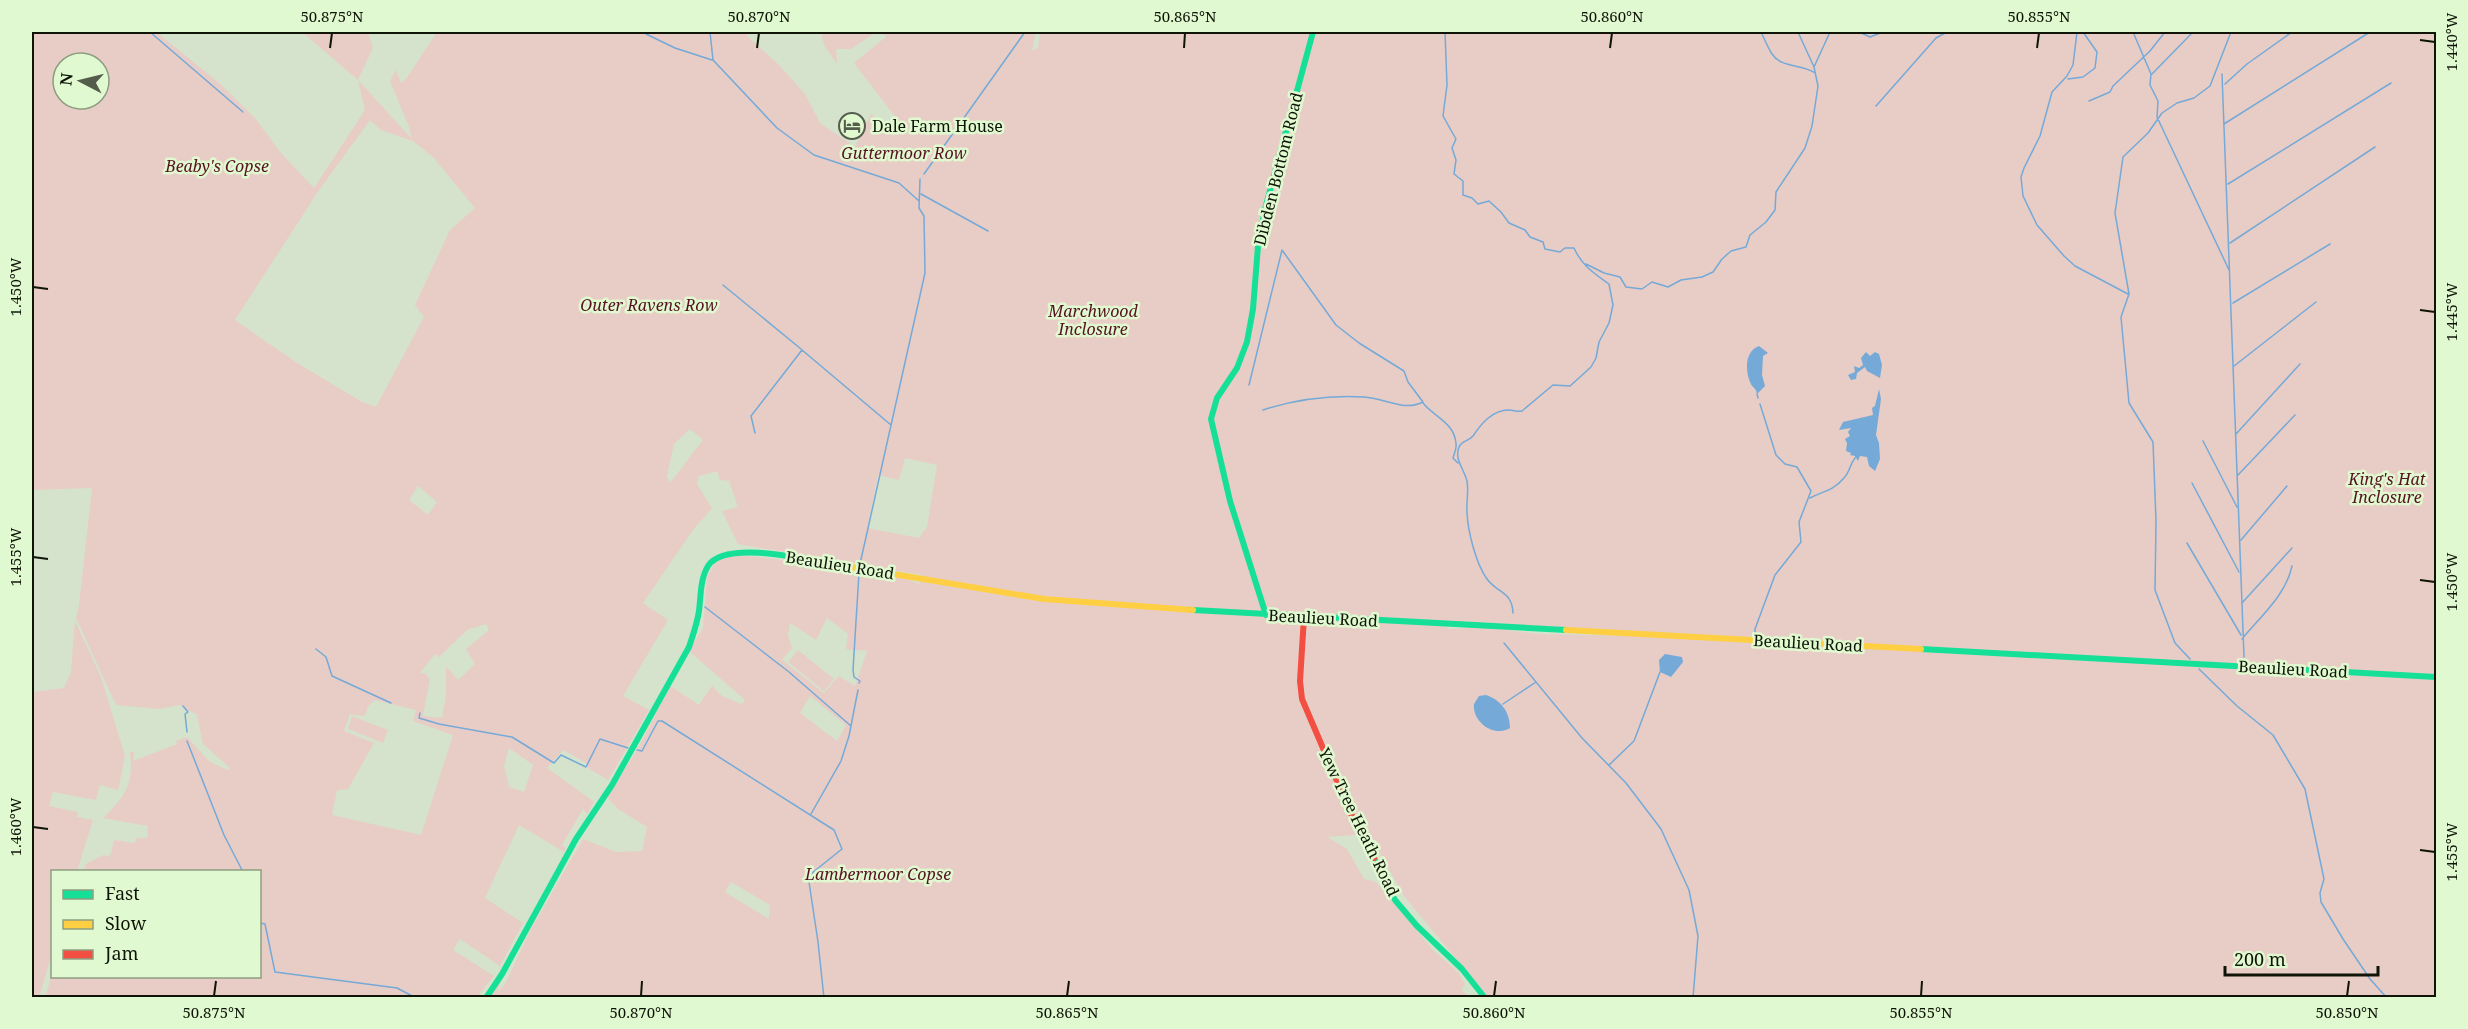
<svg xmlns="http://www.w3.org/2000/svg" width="2468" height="1029" font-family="'Noto Serif',serif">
<rect width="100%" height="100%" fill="#d5e2cc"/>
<!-- green -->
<path fill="#e8cdc6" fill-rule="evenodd" d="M32 32H160V35L218 82 255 118 280 152 314 188 365 110 358 80 302 32H368L373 48 358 80 412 139 409 127 390 81 396 70 401 83 406 79 437 32H758L746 35 779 65 805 94 820 123 855 147 871 114 884 125 896 118 854 63 887 36 877 32H1036L1032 51 1038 48 1040 32H2436V675L1440 622 1449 629 1482 627 1539 634 1643 636 2436 679V997H1488L1404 896 1369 834 1327 837 1347 849 1364 879 1376 882 1433 950 1458 972 1465 984 1462 990 1469 997H488L501 980 497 993 505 984 531 929 583 839 616 852 642 851 647 827 618 809 607 797 637 750 670 686 699 705 712 686 722 696 741 704 745 700 689 651 703 628 707 577 717 560C738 549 800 564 825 568L829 564 904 578 919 584 922 575 738 544 722 511 738 507 729 481 720 480 717 471 699 476 697 484 712 508 693 530 643 603 668 620 623 696 649 710 608 780 588 768V764L563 750 547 768 594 802 587 814 583 809 562 845 566 848 564 852 519 825 485 898 523 923 500 966 460 939 453 950 494 976 477 997H45L52 975 260 976V872L83 871 86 864 103 855 108 857 111 853 114 840 135 843 136 838H147L148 826 103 818C125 797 134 784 130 752H134L133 761 177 744 176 741 187 737 210 762 228 770 230 768 203 744 197 715 180 705 159 709 116 705 76 618 79 605 92 488 32 490ZM63 63H99V99H63ZM370 120 381 130 413 141 433 157 475 208 450 230 415 305 424 317 376 407 362 402 294 361 235 320 317 193ZM690 429 703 440 670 483 667 476 674 444ZM905 458 937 465 927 527 919 538 867 528 878 475 899 480ZM418 486 437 502 428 515 409 500ZM827 618 848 634 846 649 867 651 855 686 839 676 824 693 782 660 792 648 788 635 790 623 816 640ZM486 624 489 630 466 649 475 664 458 680 446 666V695L442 718 423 716 430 679 425 673H420L435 654 439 657 467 630ZM810 696 846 725 837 741 800 713ZM375 700 416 710 413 721 453 735 421 835 332 815 337 790 348 789 374 743 344 731 350 714 365 716 368 706ZM509 748 533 765 524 792 509 787 504 766ZM731 882 770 905 769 919 725 892Z
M821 32H874L875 33 851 49H836L837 64 824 45Z
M75 621 101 677 125 756 118 790 100 785 96 800 53 792 49 806 78 812 77 817 93 820 77 871 52 872V954L39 997H32V692L64 688 71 672Z
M798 650 834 679 824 691 788 662Z
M352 716 388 730 383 743 348 729Z"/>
<!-- water -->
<path fill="#74a9d8" d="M1759 346 1768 353 1763 356 1762 375 1765 386 1757 394C1756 387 1752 388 1750 382 1745 370 1745 351 1759 346Z
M1866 352 1870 356 1875 352 1879 354 1882 365 1880 378 1867 371 1865 367 1857 373 1856 379 1851 380 1848 375 1855 372 1854 366 1859 368 1863 365 1861 358Z
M1879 389 1881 399 1876 435 1879 443 1880 459 1875 471 1869 466 1867 457 1860 456 1858 461 1855 456 1850 455 1851 453 1846 451 1847 443 1845 439 1850 436 1848 432 1851 428 1839 430 1843 422 1873 415 1872 408 1875 406Z
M1665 654 1682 657 1683 662 1671 677 1660 672 1659 660Z
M1486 695C1501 700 1510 712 1510 728 1494 738 1472 722 1474 704L1479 696Z"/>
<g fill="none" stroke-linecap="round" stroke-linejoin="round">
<!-- stream -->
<path stroke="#74a9d8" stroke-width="1.5" d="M150 32 243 112
M710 32 713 60 777 128 814 155 899 183 919 201
M1445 32 1447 85 1443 116 1456 139 1452 148 1456 160 1454 174 1463 181V195L1472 198 1478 204 1489 201 1501 212 1509 223 1525 230 1530 237 1543 242 1545 249 1560 252 1565 248H1574C1582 266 1594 273 1609 284L1613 305 1609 323 1599 342 1596 358 1591 367 1570 386 1553 385 1522 411C1517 412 1514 410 1509 410 1492 410 1481 424 1473 436 1469 441 1461 441 1459 447 1454 459 1464 469 1467 481 1469 492 1466 503 1467 513 1468 532 1476 564 1487 579 1498 594 1512 591 1513 613
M1761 32C1764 38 1768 48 1772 54 1781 68 1802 64 1815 73
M1859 32 1870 37 1883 32
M2077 32 2073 65 2067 76 2052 92 2040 136 2024 168 2021 177 2023 196 2037 225 2064 256 2075 266 2128 294
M2133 32 2151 74 2150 85 2158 101 2157 117 2229 270
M646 34 675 48 712 60
M1814 67 1830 32
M2152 74 2193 32
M2222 74 2244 657
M2068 79 2083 77 2095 68 2097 52 2083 32
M2225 84 2247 64 2292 32
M2089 101 2110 92 2113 86 2150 51 2165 32
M1876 106 1936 38 1947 32
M2224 124 2370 32
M924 174 1025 32
M2228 184 2391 83
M921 194 988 231
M2230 243 2375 147
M1586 264 1604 273 1620 277 1626 287 1642 289 1652 282 1668 287 1681 280 1702 277 1713 272 1722 259 1731 251 1746 247 1750 235 1766 222 1775 210 1776 192 1805 148 1812 126 1818 86 1814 67 1798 32
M723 285 801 349
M2233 303 2330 244
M2234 366 2316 302
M1249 385 1282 250 1336 325 1359 343 1404 371 1408 382 1423 402C1404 412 1384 398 1364 397 1329 395 1297 399 1263 410
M1757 394 1758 398
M1423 403C1434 417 1455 423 1456 444 1457 448 1454 454 1453 458L1458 463
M755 433 751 416 802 350 891 425
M2236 434 2300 364
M2203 441 2237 507
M2238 475 2295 415
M2192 483 2239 572
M1810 498C1823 491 1833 491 1844 478 1850 472 1850 463 1856 457
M2241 540 2287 486
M2187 543 2241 635
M860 564 925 273 924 216 919 208 920 179
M859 573 853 670 854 677 860 681 859 683
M2242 603 2292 548
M705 607 789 672 851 726
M1755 638V629L1775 575 1801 542 1799 522 1811 491 1797 467 1785 464 1776 455 1760 404
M2242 639C2261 616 2286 595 2292 566
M1504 643 1582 738 1626 783 1661 829 1689 890 1698 936 1693 998
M316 649 326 657 332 676 391 703
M2190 659 2175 643 2155 590 2156 521 2153 442 2129 403 2121 317 2129 294 2115 213 2123 157 2148 133 2162 113 2177 103 2194 98 2210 86 2231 32
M2199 669 2237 706 2273 735 2305 789 2324 879 2320 893 2321 902 2343 939 2370 979 2387 998
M1503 704 1536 682
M183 706 188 712 185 714 187 732
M420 713 419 718 439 724 512 737 554 763 561 755 586 767 600 739 628 748
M187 741 224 835 243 872
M637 750 642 751 658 721H662L834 830 842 849 812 873 809 882 818 942 824 998
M1609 765 1634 741 1660 672
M811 814 841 761 849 736 858 690
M260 923 265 924 275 972 397 988 416 998"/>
<!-- fast -->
<path stroke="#16e098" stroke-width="6" d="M1193 610 1566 630
M1266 615 1230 501 1211 419 1217 398 1237 368 1247 342 1253 309 1258 246 1265 209 1313 32
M1921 649 2436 677
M1374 858 1395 900 1417 926 1462 969 1485 998
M486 998 502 974 576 839 612 785 689 647C693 635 697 624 699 611 701 596 700 579 708 566 726 537 822 563 851 567"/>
<!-- slow -->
<path stroke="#ffcf43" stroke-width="6" d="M851 567 1044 599 1193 610
M1566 630 1921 649"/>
<!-- jam -->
<path stroke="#f24e42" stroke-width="6" d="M1304 617 1300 681 1302 699 1352 816 1374 858"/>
</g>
<!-- ticks -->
<path fill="none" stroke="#0e1507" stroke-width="2" d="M2420 40 2435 42M330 48 332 33M757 48 759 33M1184 48 1185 33M1610 48 1612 33M2037 48 2039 33M33 287 48 289M2420 310 2435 312M33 557 48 559M2420 580 2435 582M33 827 48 829M2420 850 2435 852M214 996 216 981M641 996 642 981M1067 996 1069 981M1494 996 1496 981M1921 996 1922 981M2347 996 2349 981"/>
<!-- icons -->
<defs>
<symbol id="hotel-ring" viewBox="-11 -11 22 22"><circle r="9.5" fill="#e1f9d0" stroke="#545d4c" stroke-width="1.5"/><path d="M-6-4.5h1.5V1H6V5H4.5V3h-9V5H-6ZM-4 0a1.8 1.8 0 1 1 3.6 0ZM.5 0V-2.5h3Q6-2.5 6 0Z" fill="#545d4c"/></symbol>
</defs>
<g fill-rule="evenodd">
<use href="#hotel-ring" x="837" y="111" width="30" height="30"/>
</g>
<g text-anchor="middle" stroke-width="5" stroke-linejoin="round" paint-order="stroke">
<!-- poi labels -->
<g font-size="16" fill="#0e1507" stroke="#e1f9d0" text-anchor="start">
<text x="872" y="132">Dale Farm House</text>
</g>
<!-- park labels -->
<g font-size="16" font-style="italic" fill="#561221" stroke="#e1f9d0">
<text x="904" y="159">Guttermoor Row</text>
<text x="217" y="172">Beaby's Copse</text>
<text x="649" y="311">Outer Ravens Row</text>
<text x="1093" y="317">Marchwood<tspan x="1093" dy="18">Inclosure</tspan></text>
<text x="2387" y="485">King's Hat<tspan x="2387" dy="18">Inclosure</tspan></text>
<text x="878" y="880">Lambermoor Copse</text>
</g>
<!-- street labels -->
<g font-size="16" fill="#0e1507" stroke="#e1f9d0">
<text transform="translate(1278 169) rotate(-76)" y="6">Dibden Bottom Road</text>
<text transform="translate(840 565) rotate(9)" y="6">Beaulieu Road</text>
<text transform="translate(1323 618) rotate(3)" y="6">Beaulieu Road</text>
<text transform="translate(1808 643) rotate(3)" y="6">Beaulieu Road</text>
<text transform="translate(2293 669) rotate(3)" y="6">Beaulieu Road</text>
<text transform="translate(1359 822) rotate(64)" y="6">Yew Tree Heath Road</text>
</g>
</g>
<!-- border -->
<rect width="2468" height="1029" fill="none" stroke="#e1f9d0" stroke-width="66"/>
<!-- legend -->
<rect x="51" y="870" width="210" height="108" fill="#e1f9d0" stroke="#8d9e80" stroke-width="1.5"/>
<rect x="63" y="890" width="30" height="9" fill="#16e098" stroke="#8d9e80" stroke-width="1.5"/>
<text x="105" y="900" font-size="18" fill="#0e1507">Fast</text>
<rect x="63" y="920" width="30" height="9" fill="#ffcf43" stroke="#8d9e80" stroke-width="1.5"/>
<text x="105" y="930" font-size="18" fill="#0e1507">Slow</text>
<rect x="63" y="950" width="30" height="9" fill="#f24e42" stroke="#8d9e80" stroke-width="1.5"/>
<text x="105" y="960" font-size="18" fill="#0e1507">Jam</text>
<!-- north arrow -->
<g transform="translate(81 81) rotate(277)"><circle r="28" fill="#e1f9d0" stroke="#8d9e80" stroke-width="1.5"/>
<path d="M0-4.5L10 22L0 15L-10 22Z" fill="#545d4c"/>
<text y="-9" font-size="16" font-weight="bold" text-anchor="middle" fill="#0e1507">N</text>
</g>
<!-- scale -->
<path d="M2225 966v9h153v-9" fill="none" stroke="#0e1507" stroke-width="3"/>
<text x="2234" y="966" font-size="18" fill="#0e1507" stroke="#e1f9d0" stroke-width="4.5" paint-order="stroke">200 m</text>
<rect x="33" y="33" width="2402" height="963" fill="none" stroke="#0e1507" stroke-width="2"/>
<g font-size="15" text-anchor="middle" fill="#0e1507">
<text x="332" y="22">50.875°N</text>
<text x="759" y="22">50.870°N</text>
<text x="1185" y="22">50.865°N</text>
<text x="1612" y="22">50.860°N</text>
<text x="2039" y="22">50.855°N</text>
<text transform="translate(2452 42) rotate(-90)" y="5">1.440°W</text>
<text transform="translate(16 287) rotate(-90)" y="5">1.450°W</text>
<text transform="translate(2452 312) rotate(-90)" y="5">1.445°W</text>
<text transform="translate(16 557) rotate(-90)" y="5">1.455°W</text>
<text transform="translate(2452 582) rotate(-90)" y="5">1.450°W</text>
<text transform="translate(16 827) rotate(-90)" y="5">1.460°W</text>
<text transform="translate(2452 852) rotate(-90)" y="5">1.455°W</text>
<text x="214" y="1018">50.875°N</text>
<text x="641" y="1018">50.870°N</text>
<text x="1067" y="1018">50.865°N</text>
<text x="1494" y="1018">50.860°N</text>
<text x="1921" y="1018">50.855°N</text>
<text x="2347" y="1018">50.850°N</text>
</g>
</svg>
